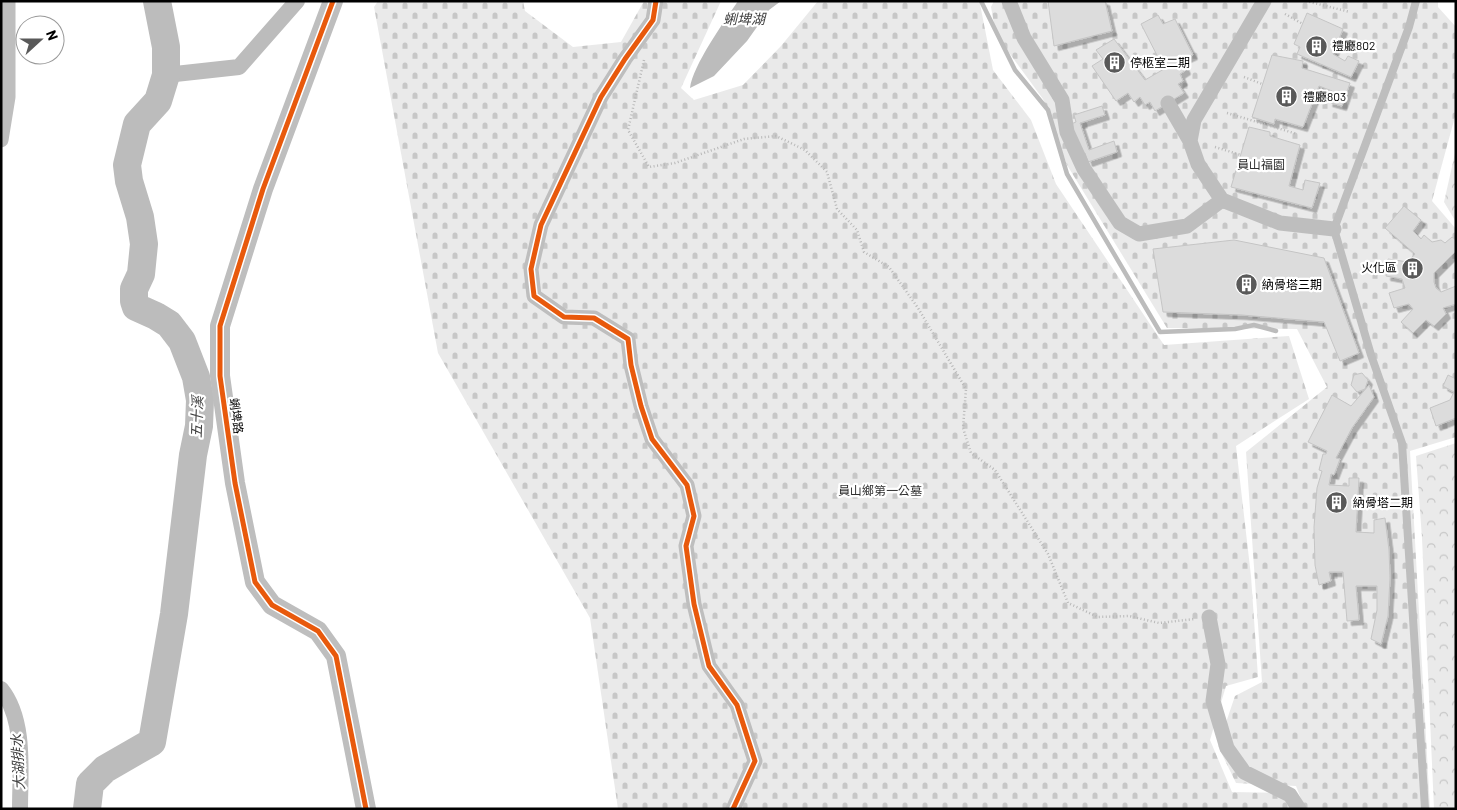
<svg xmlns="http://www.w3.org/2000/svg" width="1457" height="810" font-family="Barlow,'Noto Sans TC',sans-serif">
<defs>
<pattern id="forest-crowns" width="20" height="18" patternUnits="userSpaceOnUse" patternTransform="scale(1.25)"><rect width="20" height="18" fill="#eaeaea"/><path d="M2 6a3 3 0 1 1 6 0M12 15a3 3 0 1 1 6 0" fill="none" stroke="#c7c7c7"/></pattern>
<pattern id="cemetery-stones" width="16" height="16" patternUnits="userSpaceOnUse" patternTransform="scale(1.25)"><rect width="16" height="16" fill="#eaeaea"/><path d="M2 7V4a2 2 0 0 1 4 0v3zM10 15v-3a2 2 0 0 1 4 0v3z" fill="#c7c7c7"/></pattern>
<filter id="shadow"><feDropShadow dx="4.5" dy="4.5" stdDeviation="0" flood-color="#0004"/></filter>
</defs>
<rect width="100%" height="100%" fill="#fff"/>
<!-- forest -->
<path fill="url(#forest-crowns)" d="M1456 149V222L1444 202Z
M1456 443V809H1434L1422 538 1416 456Z"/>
<!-- cemetery -->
<path fill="url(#cemetery-stones)" d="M378 1H523L525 11 573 47 621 42 644 1H721L681 88 694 100 743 85 781 46 818 1H982L980 4 993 70 1031 120 1056 184 1164 345 1289 336 1309 399 1236 446 1251 576 1258 677 1226 686 1210 740 1232 792 1281 793 1290 809H618L590 618 438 353 374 7Z
M994 1H1438V7L1456 27V113L1432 201 1456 229V437L1410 451 1430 809H1305L1296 786 1236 783 1218 746 1235 696 1262 682 1246 452 1327 387 1297 329 1167 328 1067 165 1043 99 996 35 991 7Z"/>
<!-- water -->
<path fill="#bcbcbc" d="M738 1H781L769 10 747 41 714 76 690 88C693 65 724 22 738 1Z"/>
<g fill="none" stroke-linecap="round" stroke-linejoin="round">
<!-- stream -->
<path stroke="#bcbcbc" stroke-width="4.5" d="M981 1 1015 70 1048 110 1067 174 1160 332 1235 329 1254 325 1276 331"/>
<!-- canal -->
<path stroke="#bcbcbc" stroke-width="16" d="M166 75 239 67 297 1
M1 689C26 720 20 772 20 809"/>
<!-- river -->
<path stroke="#bcbcbc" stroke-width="28" d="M87 809 90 784 105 769 152 742 174 614 193 455 199 426 200 400 196 377 182 341 169 324 156 316 136 307 134 301V289L141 274 144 244 140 217 129 181 127 165 137 124 158 101 166 75V47L157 1"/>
</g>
<!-- building -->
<path fill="#dcdcdc" stroke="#c5c5c5" filter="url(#shadow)" d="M1048 1H1105L1112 31 1054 46Z
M1307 13 1343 29 1333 54 1345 61 1348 56 1359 61 1351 77 1297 54 1300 47 1294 44Z
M1158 15 1163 24 1175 19 1193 55 1182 60 1186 70 1180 74 1183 81 1178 84 1184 93 1155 111 1150 102 1145 105 1140 97 1134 102 1128 93 1116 101 1092 66 1103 59 1096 50 1114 39 1145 80 1164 69 1141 24Z
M1272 55 1303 61 1302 68 1350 83 1342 106 1328 102 1332 91 1319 86 1303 127 1275 119 1274 124 1252 117Z
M1102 106 1105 115 1080 123 1089 150 1114 141 1117 152 1088 162 1085 153 1081 154 1071 124 1076 122 1074 115Z
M1249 127 1270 132V136L1300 145 1289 186 1303 190 1305 180 1320 183 1312 208 1231 187Z
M1404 206 1421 220 1413 231 1421 239 1424 235 1432 242 1441 240 1445 243 1452 237 1456 240V251L1434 273V282L1436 288 1441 292 1456 286V304L1443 308 1446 314 1434 326 1426 320 1413 333 1401 322 1413 309 1409 304 1394 308 1389 293 1405 288 1402 279 1386 276 1388 259 1408 262 1415 254 1385 228Z
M1234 240 1324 258 1359 353 1340 361 1324 322 1242 315 1163 312 1153 249Z
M1362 373 1368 380 1365 389 1357 392 1351 385 1354 375Z
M1448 375 1456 379V418L1436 426 1430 408 1450 400 1454 392 1443 386Z
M1369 385 1374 397 1352 428 1336 458 1340 459 1334 475 1331 474 1329 485 1349 486V478H1359L1356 532 1374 533V520L1385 518 1389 550 1390 578 1388 616 1381 644 1371 639 1377 610V586H1356L1359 620 1347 621 1343 572H1329L1331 581 1319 585 1315 565 1314 527 1317 488 1322 471 1319 470 1323 454H1326L1327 451 1308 442 1332 395 1351 406Z"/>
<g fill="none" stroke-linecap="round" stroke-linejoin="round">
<!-- path -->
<path stroke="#b8b8b8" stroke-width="2.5" stroke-dasharray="1 2.5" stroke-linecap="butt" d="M1306 1 1350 12
M1285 14 1303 24
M644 60 628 130 649 167 675 163 744 139 776 136 805 150 827 172 837 209 857 230 864 252 889 267 918 308 966 389 963 428 971 453 995 470 1048 554 1068 603 1098 617 1129 616 1159 623 1195 619
M1244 77 1262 84
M1227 113 1297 134
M1215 147 1241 155"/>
<!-- service -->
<path stroke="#bebebe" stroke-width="8" d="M1416 1 1409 27 1334 229 1371 355 1402 443 1425 809"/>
<!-- minor -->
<path stroke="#bebebe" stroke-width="15" d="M656 1 653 20 625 59 601 97 541 225 531 269 534 296 564 317 594 318 628 339 631 365 641 406 652 439 687 485 694 516 686 546 694 604 709 666 737 705 755 761 733 809
M1009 1 1024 38 1062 100 1067 132 1084 169 1120 223 1139 234 1187 226 1222 200
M1264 1 1194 120 1190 141 1198 164 1222 200 1280 223 1334 229
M1168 103 1190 141
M1 140 8 97V1
M1209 617 1218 664 1213 701 1227 748 1244 772 1290 795 1299 809"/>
<!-- tertiary -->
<path stroke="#bebebe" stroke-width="20" d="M333 1 263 189 220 326V376L235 483 255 582 272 605 318 631 336 656 366 809"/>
<defs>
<path id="cycleway" d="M333 1 263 189 220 326V376L235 483 255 582 272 605 318 631 336 656 366 809
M656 1 653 20 625 59 601 97 541 225 531 269 534 296 564 317 594 318 628 339 631 365 641 406 652 439 687 485 694 516 686 546 694 604 709 666 737 705 755 761 733 809"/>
</defs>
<!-- cycleway casing -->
<use href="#cycleway" stroke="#fff" stroke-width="8"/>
<!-- cycleway -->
<use href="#cycleway" stroke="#e8590c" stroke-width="5"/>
</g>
<!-- icons -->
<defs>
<symbol id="building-disc" viewBox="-11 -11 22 22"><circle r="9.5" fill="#595959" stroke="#fff"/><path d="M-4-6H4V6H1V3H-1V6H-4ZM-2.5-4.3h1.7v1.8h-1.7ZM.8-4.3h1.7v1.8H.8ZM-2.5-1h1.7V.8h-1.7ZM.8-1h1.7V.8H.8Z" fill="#fff"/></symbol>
</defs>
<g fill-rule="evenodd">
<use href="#building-disc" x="1304" y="34" width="25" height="25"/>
<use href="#building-disc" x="1102" y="50" width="25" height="25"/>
<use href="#building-disc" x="1274" y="84" width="25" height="25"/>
<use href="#building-disc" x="1400" y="256" width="25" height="25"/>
<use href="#building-disc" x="1234" y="272" width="25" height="25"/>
<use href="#building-disc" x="1324" y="490" width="25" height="25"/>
</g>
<g text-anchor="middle" stroke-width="4.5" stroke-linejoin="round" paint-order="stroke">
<!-- poi labels -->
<g font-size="12" fill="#000" stroke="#fff" text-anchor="start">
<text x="1332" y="50">禮廳802</text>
<text x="1130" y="67">停柩室二期</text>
<text x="1303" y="101">禮廳803</text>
<text x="1397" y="272" text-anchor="end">火化區</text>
<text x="1262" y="289">納骨塔三期</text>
<text x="1353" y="507">納骨塔二期</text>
</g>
<!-- park labels -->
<g font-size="12" fill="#2f2f2f" stroke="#fff">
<text x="1261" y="169">員山福園</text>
<text x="880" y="495">員山鄉第一公墓</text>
</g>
<!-- street labels -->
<g font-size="12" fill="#000" stroke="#fff">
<text transform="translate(236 416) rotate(82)" y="4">蜊埤路</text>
</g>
<!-- water labels -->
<g font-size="14" font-style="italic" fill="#404040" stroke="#fff">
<text x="744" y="24">蜊埤湖</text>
<text transform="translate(197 417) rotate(-88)" y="5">五十溪</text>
<text transform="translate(18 762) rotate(-93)" y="5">大湖排水</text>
</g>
</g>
<!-- border -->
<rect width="1457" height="810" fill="none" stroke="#000000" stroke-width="5"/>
<!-- north arrow -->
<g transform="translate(40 40) rotate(69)"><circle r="24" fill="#ffffff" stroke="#999999"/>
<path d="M0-4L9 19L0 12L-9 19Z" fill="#595959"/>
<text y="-8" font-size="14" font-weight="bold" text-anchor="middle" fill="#000000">N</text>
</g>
</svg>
